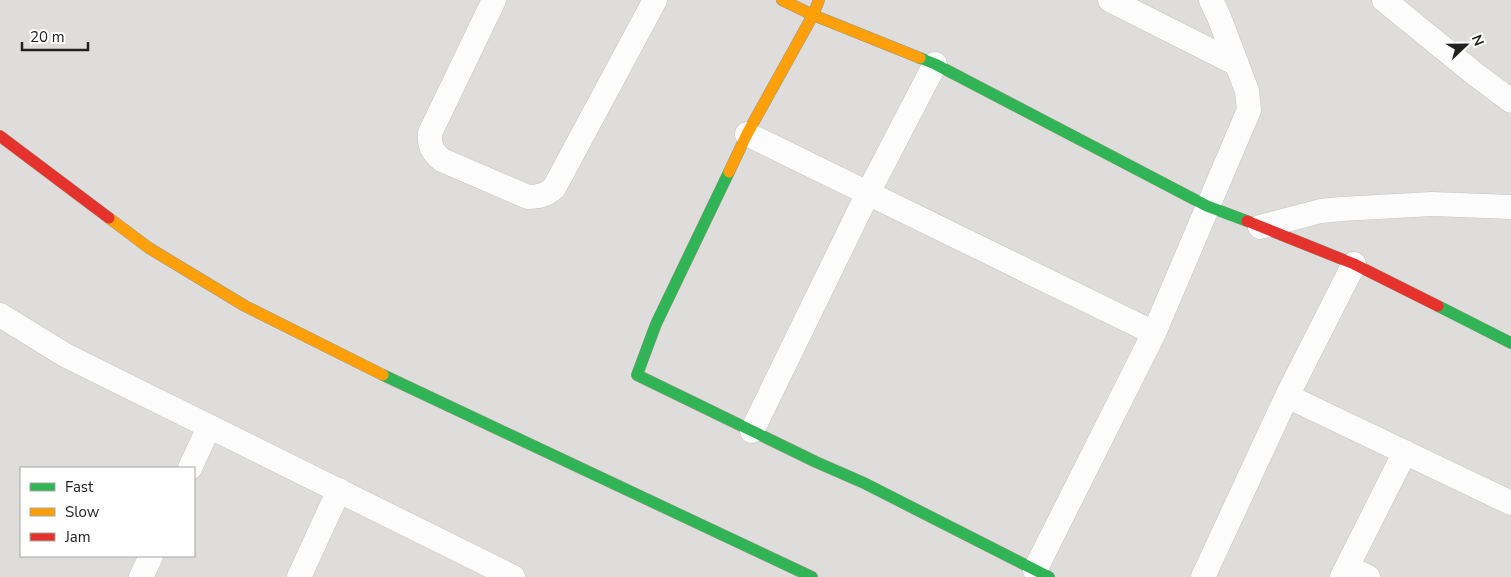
<svg xmlns="http://www.w3.org/2000/svg" width="1511" height="577" font-family="'Nunito Sans',sans-serif">
<rect width="100%" height="100%" fill="#efedea"/>
<!-- residential -->
<path fill="#dedddb" fill-rule="evenodd" d="M0 0H1511V577H0ZM21 468H194V556H21Z"/>
<g fill="none" stroke-linecap="round" stroke-linejoin="round">
<defs>
<path id="street" d="M494 0 430 133C429 145 432 152 442 160L528 197C539 197 546 195 554 188L655 0
M1110 0 1237 64
M1384 0 1475 74 1511 101
M747 134 1154 333
M1260 227 1321 211 1341 209 1432 204 1511 207
M0 315 65 355 513 577
M1287 396 1511 503
M752 431 868 193 935 64
M190 468 209 427
M1348 567 1368 577
M1035 570 1154 333 1249 110 1247 91 1219 17 1211 0
M141 577 151 556
M299 577 339 490
M1203 577 1287 396 1354 264
M1342 577 1405 452"/>
<path id="fast" d="M920 58 935 64 1207 206 1247 221
M729 172 656 324 637 375 816 462 864 483 1049 577
M1438 306 1511 343
M383 375 812 577"/>
<path id="slow" d="M782 0 813 15 920 58
M729 172 747 134 813 15 819 0
M109 218 149 248 245 306 383 375"/>
<path id="jam" d="M0 136 109 218
M1247 221 1354 264 1438 306"/>
</defs>
<!-- street casing -->
<use href="#street" stroke="#c5c4c2" stroke-width="25"/>
<!-- fast casing -->
<use href="#fast" stroke="#999882" stroke-width="12"/>
<!-- slow casing -->
<use href="#slow" stroke="#999882" stroke-width="12"/>
<!-- jam casing -->
<use href="#jam" stroke="#999882" stroke-width="12"/>
<!-- street -->
<use href="#street" stroke="#fdfcfc" stroke-width="24"/>
<!-- fast -->
<use href="#fast" stroke="#30b455" stroke-width="11"/>
<!-- slow -->
<use href="#slow" stroke="#ff9f0a" stroke-width="11"/>
<!-- jam -->
<use href="#jam" stroke="#e5322d" stroke-width="11"/>
</g>
<!-- legend -->
<rect x="20" y="467" width="175" height="90" fill="#ffffff" stroke="#a6a6a6"/>
<rect x="30" y="483" width="25" height="8" fill="#30b455" stroke="#a6a6a6"/>
<text x="65" y="492" font-size="15" fill="#212121">Fast</text>
<rect x="30" y="508" width="25" height="8" fill="#ff9f0a" stroke="#a6a6a6"/>
<text x="65" y="517" font-size="15" fill="#212121">Slow</text>
<rect x="30" y="533" width="25" height="8" fill="#e5322d" stroke="#a6a6a6"/>
<text x="65" y="542" font-size="15" fill="#212121">Jam</text>
<!-- north arrow -->
<g transform="translate(1466 45) rotate(68)" stroke="#ffffff" stroke-width="4" paint-order="stroke">
<path d="M0-4L9 19L0 12L-9 19Z" fill="#212121"/>
<text y="-8" font-size="14" font-weight="bold" text-anchor="middle" fill="#212121">N</text>
</g>
<!-- scale -->
<path d="M22 42v8h66v-8" fill="none" stroke="#212121" stroke-width="2.5"/>
<text x="30" y="42" font-size="15" fill="#212121" stroke="#ffffff" stroke-width="4" paint-order="stroke">20 m</text>
</svg>
